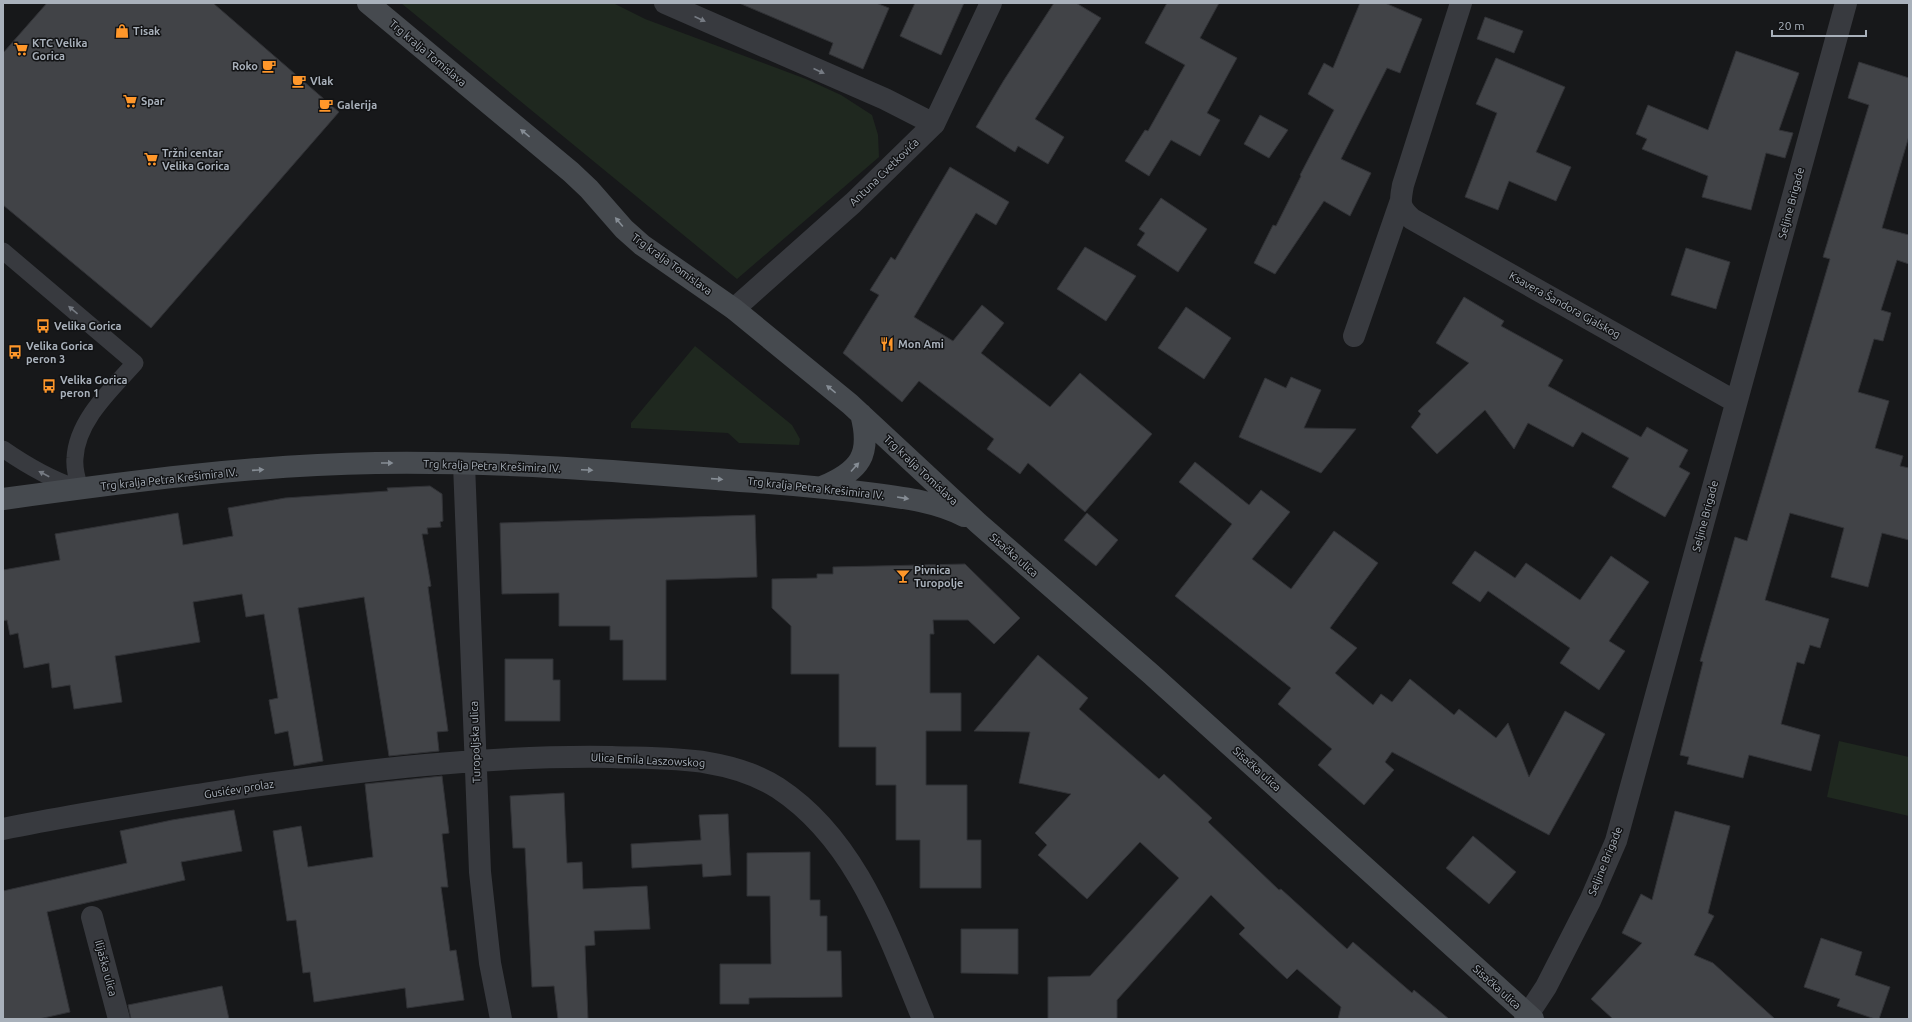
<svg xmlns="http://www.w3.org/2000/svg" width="1912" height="1022" font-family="Ubuntu,sans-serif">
<rect width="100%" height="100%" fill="#17181a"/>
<!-- green -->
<path fill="#1f281f" d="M401 3H613L645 19 806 79 841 95 872 115 878 135 879 157 737 279Z
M695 346 792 425 800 439 799 445 739 443 728 433 631 428V423Z
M1839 741 1909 757V816L1827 797Z"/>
<!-- building -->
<path fill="#414347" stroke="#313236" d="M47 3H213L339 112 151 328 3 205V53Z
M739 3H876L889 8 863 69 829 54 833 43Z
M915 3H964L941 55 900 36Z
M1054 3H1076L1101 18 1035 119 1064 137 1048 164 1018 146 1015 152 976 127 1004 80Z
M1167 3H1219L1200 38 1237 58 1207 113 1220 120 1200 156 1171 140 1149 176 1125 161 1145 130 1148 131 1185 65 1145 43Z
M1360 3H1385L1422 19 1400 73 1387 68 1341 159 1371 173 1350 216 1324 201 1275 274 1254 263 1273 225 1276 226 1301 176 1300 175 1334 110 1308 94 1324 63 1333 68Z
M1485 17 1523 31 1514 53 1477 39Z
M1736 51 1799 73 1779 130 1793 133 1785 158 1766 153 1751 210 1702 197 1708 176 1642 149 1647 139 1636 134 1648 105 1708 130Z
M1496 58 1565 87 1536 152 1571 167 1556 201 1509 181 1498 210 1465 197 1497 113 1476 104Z
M1859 62 1909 78V136L1882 228 1909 235V264L1897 260 1881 310 1891 313 1883 341 1874 339 1858 392 1889 401 1875 448 1903 456 1900 466 1909 468V540L1882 533 1868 587 1831 577 1844 528 1790 513 1765 600 1829 619 1820 648 1810 645 1804 664 1797 662 1781 724 1820 735 1811 771 1749 755 1743 778 1687 764 1689 757 1680 755 1703 662 1700 661 1735 537 1747 541 1830 259 1823 257 1869 105 1848 98Z
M1260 115 1288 130 1269 158 1244 144Z
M950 167 1009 202 996 225 976 213 914 317 953 341 982 305 1004 323 981 353 1050 407 1080 373 1152 434 1085 512 1028 463 1020 474 987 449 994 439 919 381 902 402 843 353 879 295 870 290 891 257 895 260Z
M1161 198 1207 229 1178 272 1137 245 1145 233 1139 229Z
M1085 247 1136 276 1106 321 1057 289Z
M1686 248 1730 262 1716 309 1671 295Z
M1464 297 1504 321 1501 326 1563 360 1548 386 1641 437 1647 427 1688 450 1679 467 1690 473 1665 517 1612 487 1629 458 1582 432 1573 447 1528 423 1514 449 1485 410 1437 454 1411 427 1421 414 1418 411 1469 363 1436 343Z
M1186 307 1231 338 1204 379 1158 348Z
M1291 377 1321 390 1304 428 1356 429 1321 473 1239 437 1265 378 1286 388Z
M1195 462 1249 505 1261 490 1290 512 1252 559 1291 589 1334 531 1378 563 1330 628 1357 648 1335 673 1373 705 1381 694 1392 702 1410 679 1454 715 1459 709 1496 738 1508 723 1529 777 1565 711 1605 734 1549 835 1392 752 1385 762 1394 770 1364 805 1318 765 1332 749 1278 704 1291 688 1175 596 1232 524 1179 482Z
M430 486 442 494 443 521 440 522 441 527 427 528 428 534H422L431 586 428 587 448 731 437 732 439 751 389 756 364 597 298 608 323 761 294 766 288 731 275 734 269 700 278 698 264 614 246 617 242 594 193 602 200 642 115 656 122 702 74 709 70 685 52 688 49 663 24 668 18 633 10 635 7 620 3 621V570L60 560 55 534 178 513 183 545 233 536 228 508 285 498 388 491 387 488Z
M1087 513 1118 540 1096 566 1064 540Z
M755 515 757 577 666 580V680H623V640H610V626H559V593L502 594 500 523Z
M1475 551 1515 578 1526 563 1580 600 1611 556 1649 582 1609 641 1625 651 1599 690 1560 663 1570 648 1488 591 1480 602 1452 583Z
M965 564 1020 618 994 644 968 620H933L934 634H930V693H961V731H926V785H967V840H981V888H920V840H896V785H876V747H839V674H791V626L772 608V579L817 578V574H833V567Z
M1038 655 1088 698 1079 709 1159 779 1164 774 1212 818 1208 822 1279 890 1281 889 1347 949 1353 942 1412 993 1414 990 1449 1019H1338L1341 1007 1297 969 1287 979 1239 934 1245 928 1211 895 1117 1000V1019H1048V977L1090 976 1179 878 1140 842 1087 899 1038 855 1047 845 1035 833 1071 794 1019 783 1030 732 974 731Z
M505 659H553V680H560V721H505Z
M442 776 449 833 442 834 448 887H441L450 951 456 950 464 1000 407 1008 405 988 314 1002 310 972 303 973 296 920 287 921 273 831 301 826 308 867 373 857 365 784Z
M564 793 567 863 582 862 583 889 647 886 650 929 594 931 595 945 585 946 588 1019H558L554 986 532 987 525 848H513L510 796Z
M234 810 242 851 181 862 185 880 47 912 70 1012 39 1019H3V891L127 863 120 831 172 820Z
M1675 811 1730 826 1708 913 1714 916 1694 955 1713 963 1775 1019H1613L1591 999 1642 943 1622 933 1641 894 1652 900Z
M728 814 731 875 703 877 702 864 632 868 631 844 701 840 699 815Z
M1473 836 1516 872 1489 904 1446 868Z
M810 852V900H820V916H827V951H841L842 997 749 998V1004H720V964H771L770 896H747V853Z
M961 929H1018V974L961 973Z
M1821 938 1862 952 1855 975 1890 987 1879 1019H1875L1837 1006 1840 999 1804 987Z
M222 986 229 1019H131L128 1005Z"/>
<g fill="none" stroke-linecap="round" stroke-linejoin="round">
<!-- lane -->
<path stroke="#383a3f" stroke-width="17" d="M3 251 135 363C112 389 77 420 75 458 74 468 77 479 80 488
M3 449C26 465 50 479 77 488"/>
<!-- street -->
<path stroke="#383a3f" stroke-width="22" d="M665 3 885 99 934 124
M1461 3 1403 185C1400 202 1398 207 1412 219L1736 402
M734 309 853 203 934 124 991 3
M1354 336 1400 203
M464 464 480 872 490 963 501 1019
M3 829C82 813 161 801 240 788 363 770 487 755 612 757 668 759 728 756 778 788 857 840 888 935 923 1019
M92 917 119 1019
M1525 1019 1546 987 1590 901 1616 841 1846 3"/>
<!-- secondary -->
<path stroke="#464a4f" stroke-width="22" d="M368 3 571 172 589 189 624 229 642 245 734 309 850 404 978 523 1151 674 1533 1019
M822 487C860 471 872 455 861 414
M3 499C126 482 251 465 376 463 497 461 619 471 740 481 785 484 830 488 875 494 906 498 937 502 964 516"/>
</g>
<!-- one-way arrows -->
<defs><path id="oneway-solid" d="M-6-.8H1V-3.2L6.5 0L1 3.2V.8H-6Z"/></defs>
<g fill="#767b83">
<use href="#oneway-solid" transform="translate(700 19) rotate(24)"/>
<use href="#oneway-solid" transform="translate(819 71) rotate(24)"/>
<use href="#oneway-solid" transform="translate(73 310) rotate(-140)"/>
<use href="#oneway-solid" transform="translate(44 474) rotate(-152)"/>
</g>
<g fill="#868d95">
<use href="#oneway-solid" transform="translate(525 133) rotate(-141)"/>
<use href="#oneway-solid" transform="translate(619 222) rotate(-130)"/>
<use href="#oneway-solid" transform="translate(831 389) rotate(-141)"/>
<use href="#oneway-solid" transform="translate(387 463)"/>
<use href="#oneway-solid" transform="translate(855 467) rotate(-48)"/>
<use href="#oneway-solid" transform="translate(258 470) rotate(-4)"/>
<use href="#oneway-solid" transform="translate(587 470) rotate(3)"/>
<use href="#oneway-solid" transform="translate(717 479) rotate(4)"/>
<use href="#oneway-solid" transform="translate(903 498) rotate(9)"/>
</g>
<!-- icons -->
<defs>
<symbol id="shop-bare" viewBox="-9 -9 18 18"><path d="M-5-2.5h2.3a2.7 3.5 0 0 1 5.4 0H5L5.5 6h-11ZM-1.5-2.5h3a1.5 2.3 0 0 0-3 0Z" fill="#ff972a" stroke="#121315" stroke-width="2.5" paint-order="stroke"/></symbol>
<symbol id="supermarket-bare" viewBox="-9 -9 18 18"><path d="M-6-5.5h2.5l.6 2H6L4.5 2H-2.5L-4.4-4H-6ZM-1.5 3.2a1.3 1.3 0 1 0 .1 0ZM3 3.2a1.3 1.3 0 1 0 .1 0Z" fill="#ff972a" stroke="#121315" stroke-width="2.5" paint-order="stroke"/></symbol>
<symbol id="cafe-bare" viewBox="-9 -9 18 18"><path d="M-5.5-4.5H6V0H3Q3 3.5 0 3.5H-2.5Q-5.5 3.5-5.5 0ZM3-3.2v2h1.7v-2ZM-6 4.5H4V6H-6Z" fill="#ff972a" stroke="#121315" stroke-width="2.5" paint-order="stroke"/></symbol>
<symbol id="bus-bare" viewBox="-9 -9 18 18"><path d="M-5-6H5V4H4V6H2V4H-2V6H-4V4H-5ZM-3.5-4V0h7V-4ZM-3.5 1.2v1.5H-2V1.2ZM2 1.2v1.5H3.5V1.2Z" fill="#ff972a" stroke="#121315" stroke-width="2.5" paint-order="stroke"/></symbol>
<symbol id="restaurant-bare" viewBox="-9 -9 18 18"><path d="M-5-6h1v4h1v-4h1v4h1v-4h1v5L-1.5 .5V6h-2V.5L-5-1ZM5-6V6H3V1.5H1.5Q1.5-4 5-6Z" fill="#ff972a" stroke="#121315" stroke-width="2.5" paint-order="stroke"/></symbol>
<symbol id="bar-bare" viewBox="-9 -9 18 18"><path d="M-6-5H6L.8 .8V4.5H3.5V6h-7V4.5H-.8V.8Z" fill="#ff972a" stroke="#121315" stroke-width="2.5" paint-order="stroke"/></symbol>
</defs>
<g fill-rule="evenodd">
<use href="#shop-bare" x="112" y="21" width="20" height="20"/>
<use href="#supermarket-bare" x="11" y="39" width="20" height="20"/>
<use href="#cafe-bare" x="259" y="56" width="20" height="20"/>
<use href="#cafe-bare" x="289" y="71" width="20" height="20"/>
<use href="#supermarket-bare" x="120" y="91" width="20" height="20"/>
<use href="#cafe-bare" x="316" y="95" width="20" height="20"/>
<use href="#supermarket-bare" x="141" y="149" width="20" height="20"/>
<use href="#bus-bare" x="33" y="316" width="20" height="20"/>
<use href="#restaurant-bare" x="877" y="334" width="20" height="20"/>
<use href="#bus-bare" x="5" y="342" width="20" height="20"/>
<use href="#bus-bare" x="39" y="376" width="20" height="20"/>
<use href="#bar-bare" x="893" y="566" width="20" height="20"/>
</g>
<g text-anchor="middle" stroke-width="3" stroke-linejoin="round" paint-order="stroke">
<!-- poi labels -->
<g font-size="11" font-weight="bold" fill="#a9b1bb" stroke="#121315" text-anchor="start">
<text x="133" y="35">Tisak</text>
<text x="32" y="47">KTC Velika<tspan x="32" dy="13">Gorica</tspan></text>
<text x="258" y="70" text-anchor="end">Roko</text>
<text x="310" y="85">Vlak</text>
<text x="141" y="105">Spar</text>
<text x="337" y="109">Galerija</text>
<text x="162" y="157">Tržni centar<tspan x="162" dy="13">Velika Gorica</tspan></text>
<text x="54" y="330">Velika Gorica</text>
<text x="898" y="348">Mon Ami</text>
<text x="26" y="350">Velika Gorica<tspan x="26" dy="13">peron 3</tspan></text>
<text x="60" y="384">Velika Gorica<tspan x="60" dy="13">peron 1</tspan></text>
<text x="914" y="574">Pivnica<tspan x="914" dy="13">Turopolje</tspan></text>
</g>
<!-- street labels -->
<g font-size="11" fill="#a9b1bb" stroke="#121315">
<text transform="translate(428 53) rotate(40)" y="4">Trg kralja Tomislava</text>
<text transform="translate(884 172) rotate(-44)" y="4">Antuna Cvetkovića</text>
<text transform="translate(1791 203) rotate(-75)" y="4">Seljine Brigade</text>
<text transform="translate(672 264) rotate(36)" y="4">Trg kralja Tomislava</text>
<text transform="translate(1565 305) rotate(29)" y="4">Ksavera Šandora Gjalskog</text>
<text transform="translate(492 466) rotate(2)" y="4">Trg kralja Petra Krešimira IV.</text>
<text transform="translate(921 470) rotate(43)" y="4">Trg kralja Tomislava</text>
<text transform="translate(169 479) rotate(-6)" y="4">Trg kralja Petra Krešimira IV.</text>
<text transform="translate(816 488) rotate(6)" y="4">Trg kralja Petra Krešimira IV.</text>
<text transform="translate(1705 516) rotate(-75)" y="4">Seljine Brigade</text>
<text transform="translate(1014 555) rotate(41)" y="4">Sisačka ulica</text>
<text transform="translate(475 742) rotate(-92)" y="4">Turopoljska ulica</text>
<text transform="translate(648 760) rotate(3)" y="4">Ulica Emila Laszowskog</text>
<text transform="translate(1257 769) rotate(42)" y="4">Sisačka ulica</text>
<text transform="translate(239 789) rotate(-9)" y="4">Gusićev prolaz</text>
<text transform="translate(1605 861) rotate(-68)" y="4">Seljine Brigade</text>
<text transform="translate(106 968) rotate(75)" y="4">Ilijaška ulica</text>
<text transform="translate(1497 987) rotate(42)" y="4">Sisačka ulica</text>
</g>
</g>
<!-- border -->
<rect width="1912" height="1022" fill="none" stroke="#a9b1bb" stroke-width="8"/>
<!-- scale -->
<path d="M1772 30v6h94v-6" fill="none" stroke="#a9b1bb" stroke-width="2"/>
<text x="1778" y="30" font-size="12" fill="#a9b1bb" stroke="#121315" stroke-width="3" paint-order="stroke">20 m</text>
</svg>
